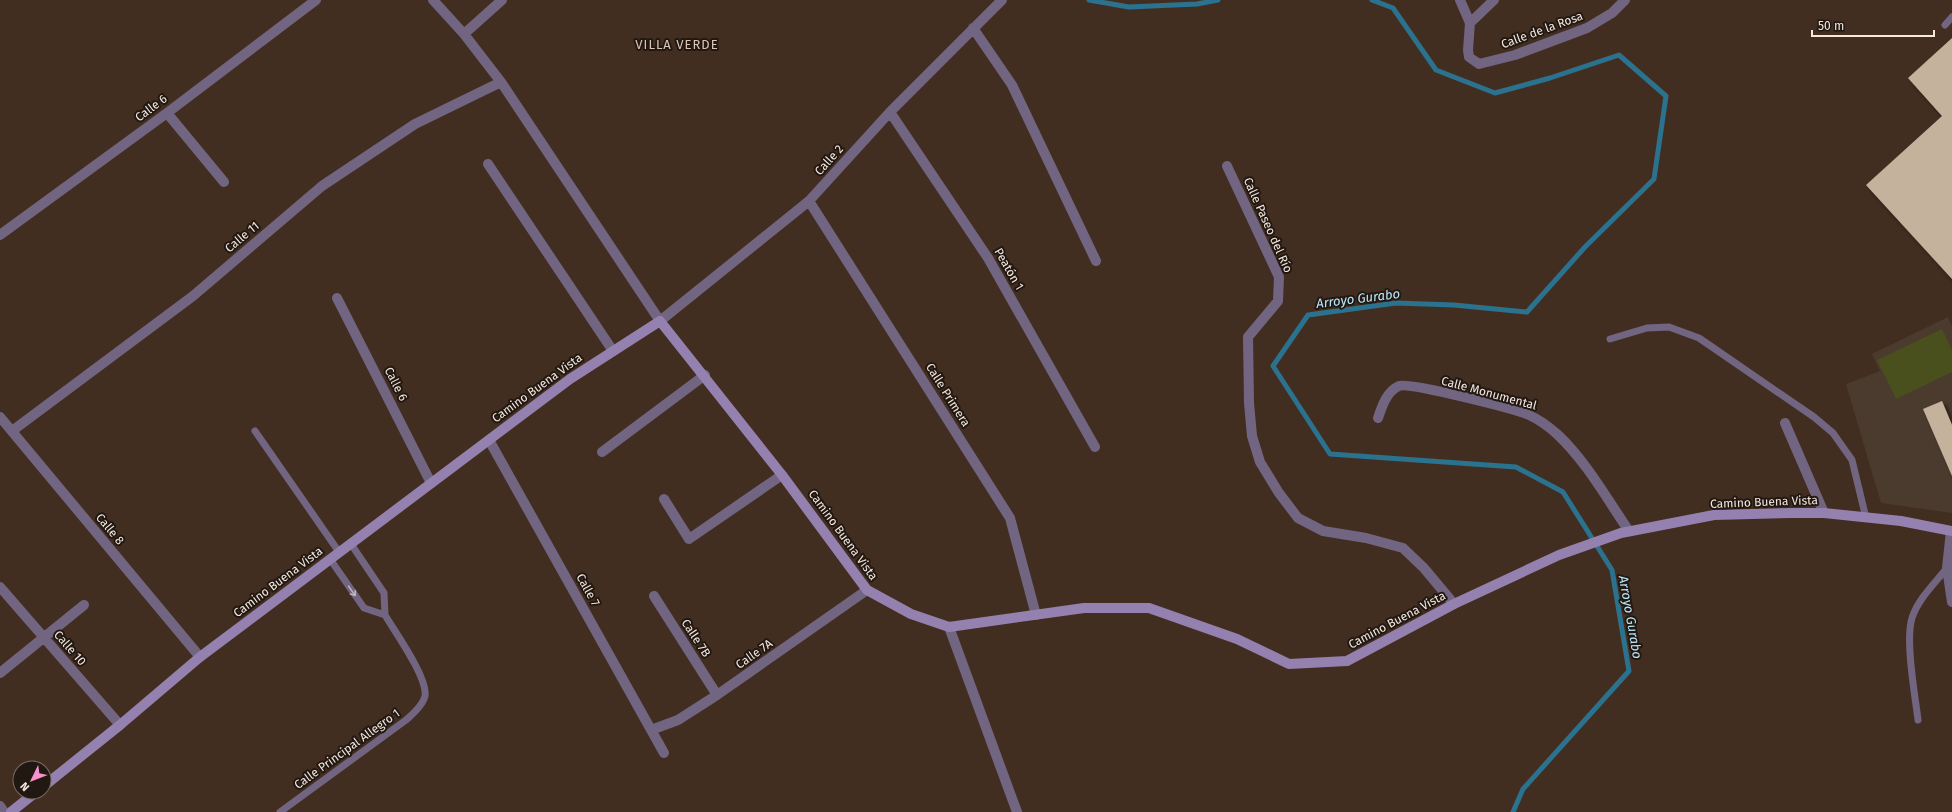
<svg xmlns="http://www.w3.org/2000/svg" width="1952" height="812" font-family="'Fira Sans',sans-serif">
<defs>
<filter id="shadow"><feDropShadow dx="3.5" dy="3.5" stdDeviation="2" flood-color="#0009"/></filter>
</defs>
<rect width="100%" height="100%" fill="#422e21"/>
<!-- education -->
<path fill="#4a3b2e" d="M1948 317 1952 327V513L1881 503 1846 384 1880 371 1872 354Z"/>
<!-- pitch -->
<path fill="#494f1d" d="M1942 329 1952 350V372L1896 399 1877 360Z"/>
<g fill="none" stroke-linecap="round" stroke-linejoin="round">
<!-- stream -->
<path stroke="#2b728f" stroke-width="5" d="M1089 0 1129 7 1197 4 1218 0
M1372 0 1393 8 1436 70 1495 93 1550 78 1619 55 1666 96 1654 179 1585 247 1527 312 1454 305 1396 303 1308 315 1273 366 1330 454 1516 467 1563 492 1612 570 1629 671 1523 789 1513 812"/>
</g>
<!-- building -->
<path fill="#c4b29c" filter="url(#shadow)" d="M1952 38V279L1866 185 1942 116 1908 78Z
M1942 401 1952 425V476L1923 409Z"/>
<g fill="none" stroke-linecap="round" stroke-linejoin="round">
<!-- lane -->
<path stroke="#726582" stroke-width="7" d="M1945 25 1952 17
M1610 339 1647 328 1669 327 1699 338 1814 417 1833 433 1852 460 1866 518
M255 431 339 552
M330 559 364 608 385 615 384 593 351 544
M1918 720C1915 695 1905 640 1912 618 1918 599 1935 583 1947 568
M280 812 406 720C413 714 423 705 425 696 428 678 395 632 385 615"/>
<!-- street -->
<path stroke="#726582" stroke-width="10" d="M433 0 464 34 501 82 660 321 809 201 890 112 1002 0
M1460 0 1470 23 1468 50 1469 57 1479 64 1515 55 1587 28 1612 13 1625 0
M1470 23 1494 0
M973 28 1012 85 1096 261
M464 34 502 0
M890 112 988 258 1095 447
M167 113 224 182
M488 164 613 351
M1227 166 1279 277 1278 301 1248 337 1249 403 1252 436 1260 462 1279 493 1298 518 1323 531 1366 538 1403 548 1423 567 1454 604
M809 201 1010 518 1036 615
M0 235 167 113 316 0
M337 298 431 483
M0 417 200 657
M1378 418C1382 406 1387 391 1399 386 1409 382 1515 409 1529 415 1540 420 1548 426 1557 434 1586 461 1607 499 1629 531
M1785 423 1824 513
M12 431 193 296 322 186 415 124 501 82
M489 440 664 753
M602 452 705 375
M664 499 689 539 782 475
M1951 531 1947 568 1952 602
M0 587 120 725
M654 596 717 695
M949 627 1017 812
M0 673 84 605
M651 730 678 720 717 695 867 590
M0 806 4 812"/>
<!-- secondary -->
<path stroke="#9581af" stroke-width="10" d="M44 786 120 725 200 657 570 379 660 321 782 475 867 590 911 614 949 627 1084 608H1149L1237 639 1289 664 1347 661 1454 604 1559 555 1621 533 1714 515 1791 513H1824L1901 521 1952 531
M11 812 36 792"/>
</g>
<!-- one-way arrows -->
<defs><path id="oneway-shaft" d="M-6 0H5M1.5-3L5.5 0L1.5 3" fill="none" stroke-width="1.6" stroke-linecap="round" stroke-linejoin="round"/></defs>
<use stroke="#c1b4ba" href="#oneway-shaft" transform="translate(352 591) rotate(55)"/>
<g text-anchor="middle" stroke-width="4" stroke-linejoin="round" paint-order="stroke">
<!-- street labels -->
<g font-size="12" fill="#f5e8df" stroke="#221812">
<text transform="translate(1542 30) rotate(-20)" y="4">Calle de la Rosa</text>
<text transform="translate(151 108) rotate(-37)" y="4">Calle 6</text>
<text transform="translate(829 160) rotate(-48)" y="4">Calle 2</text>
<text transform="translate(1268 225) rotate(66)" y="4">Calle Paseo del Río</text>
<text transform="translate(242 237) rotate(-40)" y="4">Calle 11</text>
<text transform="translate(1009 269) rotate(60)" y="4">Peatón 1</text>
<text transform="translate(396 384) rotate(63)" y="4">Calle 6</text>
<text transform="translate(537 388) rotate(-36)" y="4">Camino Buena Vista</text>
<text transform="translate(1489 393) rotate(15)" y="4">Calle Monumental</text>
<text transform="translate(948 395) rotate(58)" y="4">Calle Primera</text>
<text transform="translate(1764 502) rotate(-2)" y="4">Camino Buena Vista</text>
<text transform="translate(110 529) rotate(50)" y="4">Calle 8</text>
<text transform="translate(843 535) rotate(54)" y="4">Camino Buena Vista</text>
<text transform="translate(278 582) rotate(-37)" y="4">Camino Buena Vista</text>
<text transform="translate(588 590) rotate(61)" y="4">Calle 7</text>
<text transform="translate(1397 620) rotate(-28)" y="4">Camino Buena Vista</text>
<text transform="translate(696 638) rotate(57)" y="4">Calle 7B</text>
<text transform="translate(70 648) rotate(49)" y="4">Calle 10</text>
<text transform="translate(754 654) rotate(-35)" y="4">Calle 7A</text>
<text transform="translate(347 749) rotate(-36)" y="4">Calle Principal Allegro 1</text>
</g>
<!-- neighbourhood labels -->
<g font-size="13" letter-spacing="1" fill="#dec4b4" stroke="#221812">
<text x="677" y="49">VILLA VERDE</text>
</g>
<!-- water labels -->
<g font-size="13" font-style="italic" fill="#bce8fd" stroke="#221812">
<text transform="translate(1358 298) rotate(-7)" y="5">Arroyo Gurabo</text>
<text transform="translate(1631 617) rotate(80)" y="5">Arroyo Gurabo</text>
</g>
</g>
<!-- north arrow -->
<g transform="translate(32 780) rotate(227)"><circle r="19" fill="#221812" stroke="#766b64"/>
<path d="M0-3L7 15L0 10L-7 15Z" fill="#f790cd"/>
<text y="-6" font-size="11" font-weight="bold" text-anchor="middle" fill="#f5e8df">N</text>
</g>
<!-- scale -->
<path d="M1812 30v6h122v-6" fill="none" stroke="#f5e8df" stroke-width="2"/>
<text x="1818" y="30" font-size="12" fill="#f5e8df" stroke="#221812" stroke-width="3" paint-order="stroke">50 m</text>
</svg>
